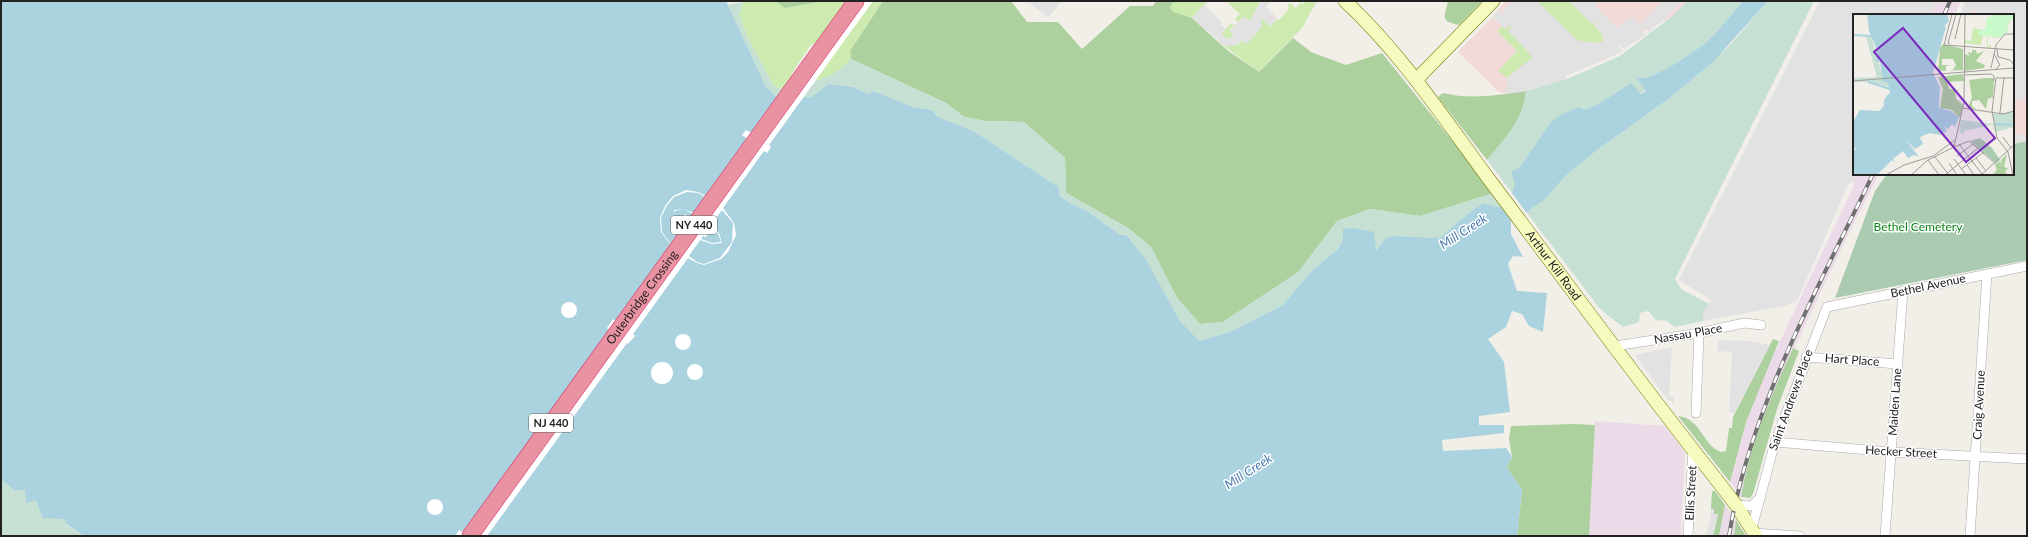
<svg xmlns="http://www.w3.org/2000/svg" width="2028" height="537" font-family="Lato,sans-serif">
<rect width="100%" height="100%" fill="#f2efe9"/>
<!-- commercial -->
<path fill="#f2dad9" d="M1506 1H1688L1671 17 1526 91 1506 94 1498 91 1458 52 1498 11 1497 10Z
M1966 1H2027V141L2013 144V15H1960Z"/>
<!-- industrial -->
<path fill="#ebdbe8" d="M1936 1H1961L1955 15H1930Z
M1857 174H1879L1844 243 1771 398 1749 457 1741 497 1730 482 1746 422 1765 373 1855 183 1853 181Z
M1595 421 1665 426 1683 449 1685 453 1681 536H1589Z
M1725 505 1736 520 1734 536H1719Z"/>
<!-- grass -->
<path fill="#cdebb0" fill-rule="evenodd" d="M747 1H775L785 8 824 1H883L850 51 851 59C835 78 808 84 785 91L773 85 747 36 739 15 743 2ZM823 39 802 82 791 74 810 46Z
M1174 1H1206L1207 2 1192 18 1173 13 1170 7Z
M1226 1H1261L1250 21 1243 17 1238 22 1235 19 1240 14Z
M1306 1H1317L1302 28 1259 72 1216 40 1225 46 1237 45 1261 20 1263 19 1270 26 1277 19 1279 20 1289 9 1288 5 1290 3 1296 8 1301 2 1303 4Z
M1537 1H1569L1592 24 1598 21 1594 26 1602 34 1603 42 1597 43 1578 41Z
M1231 23 1234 26 1230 30 1234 36 1228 39 1221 34Z
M1510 25 1512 27 1508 31 1532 56V58L1507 78 1498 71 1517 51 1497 31 1502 26 1505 29Z"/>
<!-- forest -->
<path fill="#add19e" d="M775 1H824L785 8Z
M883 1H1011L1027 22H1058L1082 49 1130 6H1153L1156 1H1174L1170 7 1173 12 1192 18 1227 50 1259 72 1293 38 1311 52 1346 65 1382 53 1494 193 1420 216 1370 209 1337 221 1299 272 1223 322 1200 324 1177 298 1151 247 1128 228 1066 193 1065 158 1024 122 985 121 964 117 946 103 851 59 850 51Z
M1448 1H1483L1459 25C1439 21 1445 17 1448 1Z
M1526 91C1523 121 1506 137 1487 160L1438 97 1443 93C1471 100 1498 95 1526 91Z
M1773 339 1779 341 1746 422 1730 482 1678 416C1702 419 1702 445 1721 452L1726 451 1729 428H1732L1733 417Z
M1793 348 1799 351 1777 409 1753 494 1750 498 1741 497C1750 444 1771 396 1793 348Z
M1574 424 1595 425 1589 536H1517L1522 490 1507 467 1512 457 1509 439 1511 426Z
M1712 491H1715L1725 505 1719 536H1713L1718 514H1714V509H1711Z
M1736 520 1746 536H1734Z"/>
<!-- wetland -->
<path fill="#c6e0d4" d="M1688 1H1748L1720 34 1658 84 1622 103 1516 198 1487 160C1506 137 1523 121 1526 91L1567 79 1620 56 1671 17Z
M1768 1H1814L1675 279 1681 289 1709 304 1703 314V321L1675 327 1667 321 1656 320 1648 311 1640 313 1639 322 1623 327 1600 309 1524 209 1533 203 1558 178 1667 100 1701 72 1731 44Z
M743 2 739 15 747 36 773 85 784 91C808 84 835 78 851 59L946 103 964 117 985 121 1024 122 1065 158 1066 193 1128 228 1151 247 1177 298 1200 324 1223 322 1298 272 1337 221 1370 209 1420 216 1494 193 1504 207H1497L1484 203 1440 238 1395 236 1386 239 1375 250 1343 240 1338 249 1283 305 1230 332 1199 342 1180 321 1164 294 1120 235 1087 211 1070 203 973 131 938 117 932 110 913 107 873 91 868 94 853 87 828 84 812 98 780 100 766 87 728 5Z
M1 479 15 491 25 490 36 500 66 519V525L84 536H1Z"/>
<!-- cemetery -->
<path fill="#aacbaf" d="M2027 141V260L1835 298 1875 191 1887 174H2013V144Z"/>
<!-- parking -->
<path fill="#e2e2e2" d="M1028 1H1062L1048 18Z
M1261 1H1271L1266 7 1277 18 1270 26 1263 19 1261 20 1262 27 1247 44 1241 41 1234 46H1225L1192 18 1204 5 1222 22 1220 24 1226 29 1221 34 1229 39 1234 35 1230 30 1243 17 1250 20Z
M1512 1H1537L1578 41 1600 43 1604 41 1602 34 1594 25 1598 21 1592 24 1569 1H1598L1595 5 1596 7 1618 28 1632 16 1640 24 1663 1H1684L1649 32 1646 27 1642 30 1645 35 1624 49 1620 44 1619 46 1623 51 1609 58 1566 76 1567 79 1526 91 1506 94 1507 78 1532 58V56L1508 31 1512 27 1509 25 1505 29 1492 17 1498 11 1506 17 1502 12Z
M1820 1H1936L1930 15H1854V174H1857L1853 181 1848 185 1797 301 1784 306 1703 321V314L1711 300 1679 280Z
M1966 1H2027V11L2023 20 2027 15V107L2024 93V99L2013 100V22L2016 20H2013V15H1984L1972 9 1969 15H1960Z
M2027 132V141L2013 144V135L2022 133 2023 136H2026Z
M1718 340 1748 341 1770 345 1735 413 1729 412 1732 352 1717 351Z
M1672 347 1669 396H1674V403L1667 399 1635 355Z
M1711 509H1714V514H1718L1713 536H1706L1710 521Z"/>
<!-- water -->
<path fill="#aad3df" d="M1 1H726L766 87 780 100 812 97 828 84 853 87 868 94 873 91 913 107 932 110 938 117 973 131 1058 187 1060 196 1070 203 1087 211 1120 235H1126L1146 260 1180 321 1199 341 1230 332 1283 305 1312 271 1338 249 1343 240V229L1352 228 1374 232 1376 250 1386 238 1395 236 1440 238 1469 213 1484 203 1497 207H1504L1511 218V234L1523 257 1513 256 1508 264 1517 291 1547 293 1543 332 1529 326 1522 314 1512 311 1506 327 1488 339 1504 362 1510 412 1479 416V425H1504V433L1442 440 1443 451 1506 448 1512 457 1507 467 1522 490 1517 536H84L66 524 65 519 43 518 36 500 26 503 25 490 15 491 1 479Z
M1743 1H1768L1712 63 1667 100 1597 150 1566 175 1543 201 1526 212 1512 193 1515 184 1511 172 1520 167 1551 122 1561 115 1579 107 1584 110C1597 107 1619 91 1631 83L1641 94 1646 91 1636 77C1647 86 1701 48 1710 39 1722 27 1732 14 1743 1Z"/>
<!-- pier -->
<path fill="#fff" fill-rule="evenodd" d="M848 1H873L769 145 771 147 767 153 764 151 723 208 734 223 736 235 728 252 721 259 704 265 697 263 688 258 633 334 635 336 628 344 627 343 487 536H455L459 530 463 532 609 330 607 328 613 319 616 321 671 245 661 232 660 218 665 206 673 196 686 190 698 192 706 196 748 139 742 135 746 130 752 133ZM687 192 698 193 705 197 694 213 684 209 674 210 677 221 683 228 671 244 662 232 661 218 666 207 674 197ZM684 209 693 214 690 218 685 214 681 220 686 223 684 227 675 215V211ZM722 210 733 223 732 242 720 258 704 264 697 262 689 256 700 240 712 244 722 243 719 233 711 225ZM710 226 718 233 721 242 712 243 701 239 703 236 706 237 710 231 708 230Z
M561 310a8 8 0 1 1 16 0a8 8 0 1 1-16 0Z
M675 342a8 8 0 1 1 16 0a8 8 0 1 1-16 0Z
M651 373a11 11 0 1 1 22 0a11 11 0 1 1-22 0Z
M687 372a8 8 0 1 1 16 0a8 8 0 1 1-16 0Z
M427 507a8 8 0 1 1 16 0a8 8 0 1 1-16 0Z"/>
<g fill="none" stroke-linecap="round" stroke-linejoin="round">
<defs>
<path id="street" d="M1615 346 1699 333 1744 323 1761 325
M1806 357 1898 364
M1696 413 1699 333
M1775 442 1891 452 2027 459
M1736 505 1751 506 1761 497
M1752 528 1775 442 1827 307 2027 266
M1755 533 1800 536
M1688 536 1693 450
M1885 536 1903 291
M1970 536 1987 274"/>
<g id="secondary">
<path id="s1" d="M1345 1C1401 53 1443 117 1488 178 1564 279 1638 381 1716 479"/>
<path d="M1416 80 1493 1"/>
<path d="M1736 505 1756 536"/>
</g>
<g id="highway">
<path id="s2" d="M470 536 856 1"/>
</g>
</defs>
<!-- street casing -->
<use href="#street" stroke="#a9a9a9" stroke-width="10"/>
<!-- secondary casing -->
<use href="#secondary" stroke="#707d05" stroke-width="14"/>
<!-- highway casing -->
<use href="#highway" stroke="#dc2a67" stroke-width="17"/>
<!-- street -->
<use href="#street" stroke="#fff" stroke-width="9"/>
<!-- secondary -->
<use href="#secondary" stroke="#f7fabf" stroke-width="13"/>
<!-- highway -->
<use href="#highway" stroke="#e892a2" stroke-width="16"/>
<defs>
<path id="rail" d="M1944 15 1950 1
M1729 536C1750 407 1817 291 1873 174"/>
</defs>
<!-- rail casing -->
<use href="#rail" stroke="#707070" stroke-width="4"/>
<!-- rail -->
<use href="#rail" stroke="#fff" stroke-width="2.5" stroke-dasharray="8" stroke-linecap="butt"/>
<defs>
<path id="secondary-bridge" d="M1716 479 1736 505"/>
</defs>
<!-- secondary-bridge casing -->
<use href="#secondary-bridge" stroke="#707d05" stroke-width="14" stroke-linecap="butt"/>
<!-- secondary-bridge -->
<use href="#secondary-bridge" stroke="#f7fabf" stroke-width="13"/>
</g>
<g text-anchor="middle" stroke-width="3" stroke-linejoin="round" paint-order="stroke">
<!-- shield labels -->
<g fill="#fff" stroke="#646464" stroke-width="1">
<rect x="671" y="216" width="46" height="18" rx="3"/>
<rect x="529" y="414" width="44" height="18" rx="3"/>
</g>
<g font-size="11" font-weight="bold" fill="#222">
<text x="694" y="229">NY 440</text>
<text x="551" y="427">NJ 440</text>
</g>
<!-- park labels -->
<g font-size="12" fill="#0c8416" stroke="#fff">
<text x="1918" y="231">Bethel Cemetery</text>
</g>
<!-- street labels -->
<g font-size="12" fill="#222" stroke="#fff">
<text dy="4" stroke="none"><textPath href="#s1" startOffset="337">Arthur Kill Road</textPath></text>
<text transform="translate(1928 286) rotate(-12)" y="4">Bethel Avenue</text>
<text dy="4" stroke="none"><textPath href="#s2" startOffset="294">Outerbridge Crossing</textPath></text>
<text transform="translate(1688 334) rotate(-10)" y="4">Nassau Place</text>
<text transform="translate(1852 360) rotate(4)" y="4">Hart Place</text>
<text transform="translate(1791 400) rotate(-70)" y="4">Saint Andrews Place</text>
<text transform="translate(1895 402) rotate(-86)" y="4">Maiden Lane</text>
<text transform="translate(1979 405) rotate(-87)" y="4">Craig Avenue</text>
<text transform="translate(1901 452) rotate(3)" y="4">Hecker Street</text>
<text transform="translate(1691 493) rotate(-87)" y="4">Ellis Street</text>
</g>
<!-- water labels -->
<g font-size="13" font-style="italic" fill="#4a7aab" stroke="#fff">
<text transform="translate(1463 231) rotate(-33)" y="5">Mill Creek</text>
<text transform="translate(1248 471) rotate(-33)" y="5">Mill Creek</text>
</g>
</g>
<!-- overview -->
<g transform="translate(1853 14)">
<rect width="161" height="161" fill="#f2efe9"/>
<path d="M161 2 160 6 157 5V8L160 9 156 8 154 18 147 24 135 22V32L138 31V34L134 33V22H130L128 31 111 29 113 27 111 26 118 27 120 14 130 16 129 18 147 6Z" fill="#cdebb0"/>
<path d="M90 30 110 35V56L85 57 87 34ZM89 45H100L103 51 100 56 93 57V52L97 51H89ZM119 36H123L124 40 131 37 123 47 132 51 131 54 112 57V40L116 42 115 38 119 39ZM110 60 111 67 96 68 95 70 96 75 106 76 102 78 103 85 110 91 107 104 99 96 87 94 90 75 85 63ZM132 64H141L140 83 135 85 133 95 126 86 119 87V92L123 95 115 94 119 83 116 66ZM154 140 151 153 155 154 152 158 156 161H139L144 156 142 151 147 147 149 151 148 146Z" fill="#add19e" fill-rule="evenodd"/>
<path d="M18 22 29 60 37 73 15 68H0V64L24 63 13 23ZM161 98V113L143 118 140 100ZM108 106 140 110 142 118 139 111 111 117 110 121 106 117Z" fill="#c6e0d4"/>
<path d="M127 124 139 134 147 146 143 149 117 127Z" fill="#aacbaf"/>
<path d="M138 0H161V5H156L154 18 148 23 125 21 127 15 132 16 134 3H138Z" fill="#c8facc"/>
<path d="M14 0H94L96 7 91 12 93 13 80 59 87 73 86 94 98 97 106 103 102 113 99 110 95 115 91 112 94 117 88 121 77 119 69 122 67 124 70 130 62 135 53 126 66 143 61 141 55 144 50 137 40 145 43 149 39 146 24 161H0V138L4 133 0 135V108L7 96 26 97 31 92V86L37 78 35 69 30 67 27 48 23 47 24 36 16 17Z" fill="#aad3df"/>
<path fill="none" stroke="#aad3df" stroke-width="2" d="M0 21 19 22M15 68 37 75M142 110 161 111"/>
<path fill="none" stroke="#9f9d99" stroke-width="1" d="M99 0 91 31 161 36M102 25 108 0M97 30 95 29 103 0M144 35 145 43 157 46 161 51M141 40 147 51 143 55M138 54 143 31 152 20H161M111 61 138 60 141 62V67M143 64 139 97 144 124 155 138 160 161M143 64H161M0 67 161 54M110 94 150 100 161 97M147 99 151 63M150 123 158 134M106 130 129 160M101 133 116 127 143 150M101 133 110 145M104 142 120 130M82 143 96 161M123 144 133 157M101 145 113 161M75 146 86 161M96 149 104 161M114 151 121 161M108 155 131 138M33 161 51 151 80 142 102 126M58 161 75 146 101 133 111 88 112 0M92 161 125 134M128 161 161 131"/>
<path fill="#7b2cbf" fill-opacity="0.15" stroke="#7b2cbf" stroke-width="2" d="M50 14 142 124 113 148 21 38Z"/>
<rect width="161" height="161" fill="none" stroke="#222" stroke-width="2"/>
</g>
<!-- border -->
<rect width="2028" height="537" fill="none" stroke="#222222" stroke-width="4"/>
</svg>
